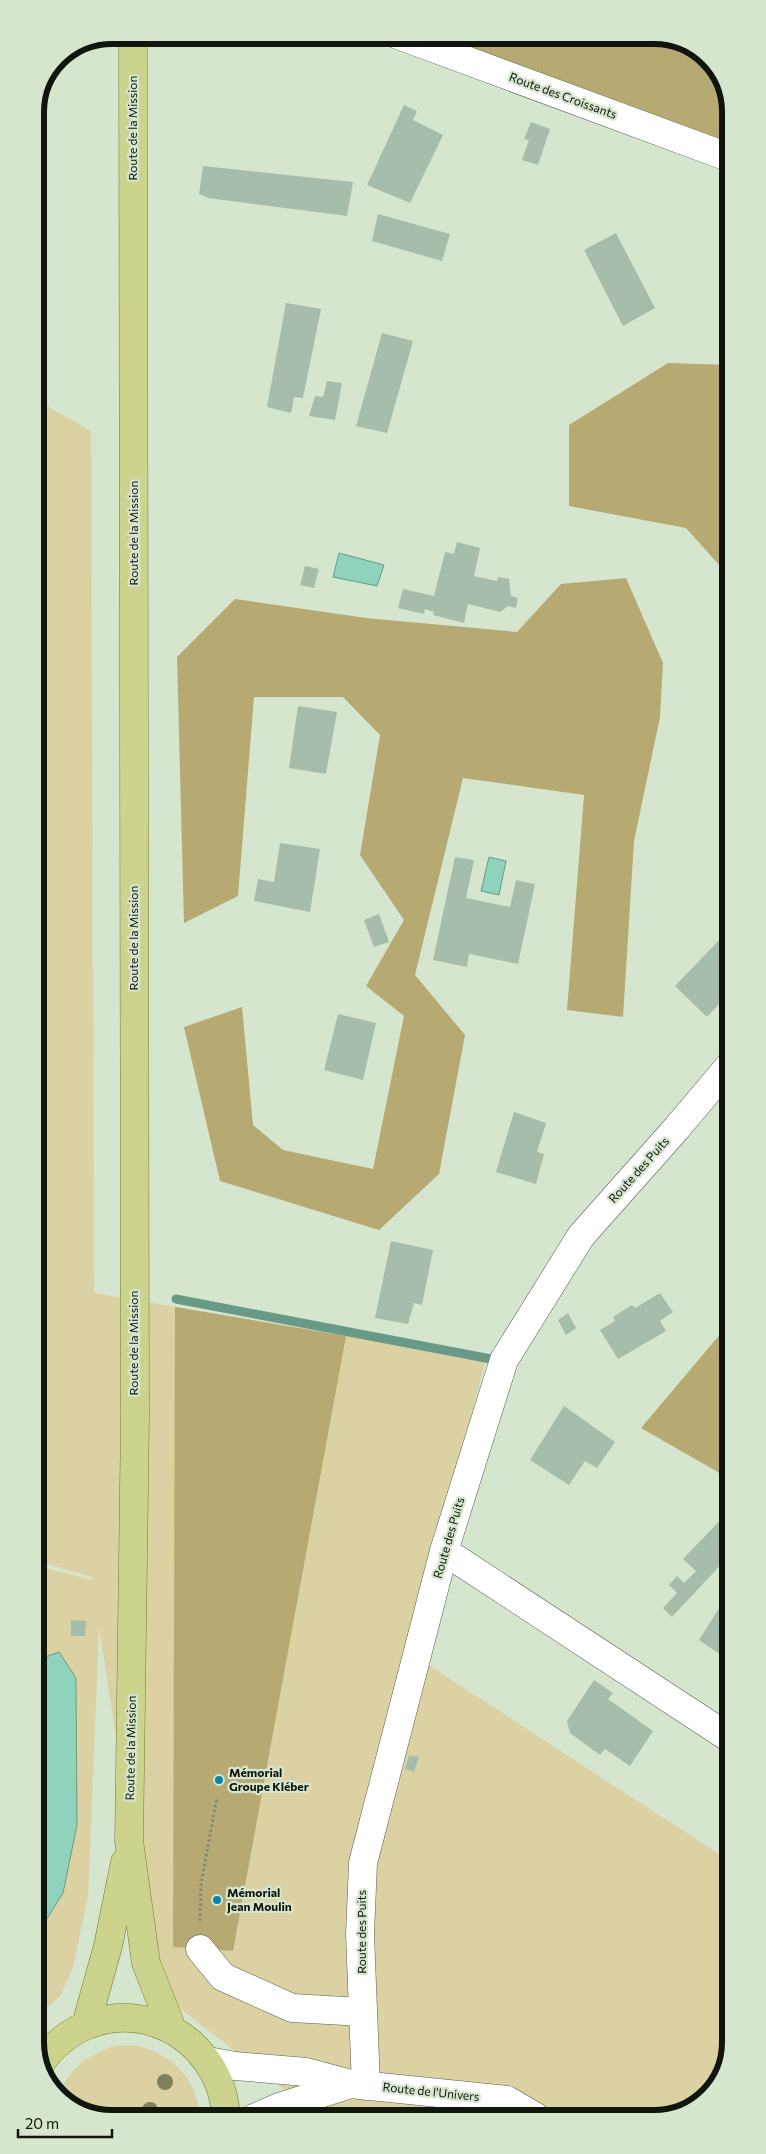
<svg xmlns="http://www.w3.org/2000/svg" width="766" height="2154" font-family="Commissioner,sans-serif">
<rect width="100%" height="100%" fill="#d6e5ce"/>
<!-- green -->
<path fill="#dcd1a2" d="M36 400 91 431 94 1293 486 1359 410 1653 731 1862V2043L715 2089 675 2116 320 2117 155 1989 99 1627 88 1896 73 1967 60 1996 38 2015V1933L63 1893 59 1653 37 1660V1566L92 1580V1577L37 1561Z
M114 2046C122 2046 132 2044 141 2047 174 2055 200 2083 199 2118L106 2119 61 2100 58 2093C75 2065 83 2058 114 2046Z"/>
<!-- forest -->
<path fill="#b6aa72" d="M417 35H660L705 54 728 91V147Z
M668 363 729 365V576L686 528 569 506V425Z
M626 578 663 663 660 717 634 841 623 1017 567 1010 584 795 463 778 415 975 465 1035 439 1174 379 1230 220 1181 184 1027 242 1007 253 1125 283 1150 373 1169 404 1016 366 986 404 920 360 855 380 735 343 697H254L238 896 184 923 177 657 235 599 366 618 517 632 561 584Z
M175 1307 346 1336 233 1951 173 1947Z
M728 1325H730V1479L641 1428Z"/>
<!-- water -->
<path fill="#8fd3bc" stroke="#699a88" d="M339 553 384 565 377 586 333 577Z
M489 857 506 861 499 895 481 891Z
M59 1652 76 1678 77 1825 63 1893 38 1933 37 1660Z"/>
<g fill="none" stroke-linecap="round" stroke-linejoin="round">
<!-- stream -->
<path stroke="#699a88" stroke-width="9" d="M176 1299 491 1359"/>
</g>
<!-- building -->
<path fill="#a6bdac" d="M404 105 417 111 413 120 443 135 410 203 367 185Z
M531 122 550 129 538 165 522 160 529 140 524 139Z
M203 166 353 182 347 216 208 198 199 194Z
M378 214 450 234 442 261 372 241Z
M616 233 655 308 623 326 584 250Z
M286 303 321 309 303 398 294 397 291 413 267 407Z
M382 333 413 341 387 433 356 426Z
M327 381 342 383 335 420 309 416 315 396 323 397Z
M457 542 480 548 474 576 497 581 498 577 509 579 511 596 518 598 516 608 508 606 500 612 468 604 464 623 433 615 434 612 425 609 424 614 398 608 403 589 434 596 445 552 454 554Z
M305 566 319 569 314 588 300 585Z
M298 706 337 712 326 774 289 768Z
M280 843 320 849 310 912 254 901 258 879 274 882Z
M455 857 474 860 466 898 510 907 516 880 535 884 518 964 469 954 467 967 433 960Z
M379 914 389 942 374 947 364 920Z
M724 935 729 940 730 992 707 1017 675 986Z
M338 1014 376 1023 363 1080 324 1070Z
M514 1112 546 1123 537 1152 544 1154 536 1184 496 1172Z
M391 1241 433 1250 422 1305 414 1303 408 1324 375 1318Z
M660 1293 673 1312 660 1321 666 1331 618 1359 600 1330 615 1321 613 1317 632 1305 635 1308Z
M568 1313 576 1328 566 1335 558 1320Z
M564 1406 615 1442 597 1468 585 1461 569 1485 530 1460Z
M730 1510V1555L672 1617 663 1608 677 1593 669 1585 677 1576 684 1583 696 1571 683 1559Z
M721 1605 730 1611V1661L699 1640Z
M71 1620 86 1621 85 1636H71Z
M594 1680 613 1693 608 1699 653 1731 630 1766 605 1749 600 1755 570 1733 567 1721Z
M409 1755 419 1757 414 1772 405 1769Z"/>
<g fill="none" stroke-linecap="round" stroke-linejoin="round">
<defs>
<path id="minor" d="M398 35 728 157
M444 1551 731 1739
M200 1949 223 1977 292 2008 363 2012
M208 2061 235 2066 306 2072 351 2084 507 2100 536 2117
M366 2086 360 1934 363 1863 444 1551 504 1360 581 1236 676 1129 730 1065
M254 2118 279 2107 351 2084"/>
<path id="major" d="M133 35 135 1419 129 1841 146 1963 172 2029
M86 2025 108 1946 125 1862
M39 2065C51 2048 66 2034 85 2026 152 1997 224 2048 226 2118"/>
</defs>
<!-- minor casing -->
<use href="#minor" stroke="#54604c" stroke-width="29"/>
<!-- major casing -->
<use href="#major" stroke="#737e2e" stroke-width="29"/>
<!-- path -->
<path stroke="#808a7a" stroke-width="3" stroke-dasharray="2.5 2.5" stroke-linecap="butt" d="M200 1921 201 1884 217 1797"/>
<!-- minor -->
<use href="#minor" stroke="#fff" stroke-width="28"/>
<!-- major -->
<use href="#major" stroke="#cbd38c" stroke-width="28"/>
</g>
<!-- trees -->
<g fill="#7f815d">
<circle cx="165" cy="2082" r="8"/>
<circle cx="150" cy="2110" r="8"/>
</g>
<!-- markers -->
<g fill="#0a84a9" stroke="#d6e5ce" stroke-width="2">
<circle cx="219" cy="1780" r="5"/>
<circle cx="217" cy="1900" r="5"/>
</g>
<g text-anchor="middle" stroke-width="4.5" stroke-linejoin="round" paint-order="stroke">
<!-- street labels -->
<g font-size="12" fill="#10150d" stroke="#d6e5ce">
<text transform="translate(563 96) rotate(20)" y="4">Route des Croissants</text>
<text transform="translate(133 128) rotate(-90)" y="4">Route de la Mission</text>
<text transform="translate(134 533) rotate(-90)" y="4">Route de la Mission</text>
<text transform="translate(134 938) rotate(-90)" y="4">Route de la Mission</text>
<text transform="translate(639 1170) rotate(-48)" y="4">Route des Puits</text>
<text transform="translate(134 1343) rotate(-90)" y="4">Route de la Mission</text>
<text transform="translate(449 1538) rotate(-74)" y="4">Route des Puits</text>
<text transform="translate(131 1748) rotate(-89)" y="4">Route de la Mission</text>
<text transform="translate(362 1932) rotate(-90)" y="4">Route des Puits</text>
<text transform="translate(431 2092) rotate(6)" y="4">Route de l'Univers</text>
</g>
<!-- poi labels -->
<g font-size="12" font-weight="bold" fill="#10150d" stroke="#d6e5ce" text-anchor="start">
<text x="229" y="1777">Mémorial<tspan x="229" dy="14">Groupe Kléber</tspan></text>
<text x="227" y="1897">Mémorial<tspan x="227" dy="14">Jean Moulin</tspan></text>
</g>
</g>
<!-- crop -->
<path d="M0 0H766V2154H0ZM112 44H654A68 68 0 0 1 722 112V2042A68 68 0 0 1 654 2110H112A68 68 0 0 1 44 2042V112A68 68 0 0 1 112 44Z" fill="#d6e5ce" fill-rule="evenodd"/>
<path fill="none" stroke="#10150d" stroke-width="6" d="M112 44H654A68 68 0 0 1 722 112V2042A68 68 0 0 1 654 2110H112A68 68 0 0 1 44 2042V112A68 68 0 0 1 112 44Z"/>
<!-- scale -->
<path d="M18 2129v8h94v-8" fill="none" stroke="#10150d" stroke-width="2.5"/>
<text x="25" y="2129" font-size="15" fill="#10150d" stroke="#d6e5ce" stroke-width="4" paint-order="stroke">20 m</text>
</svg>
